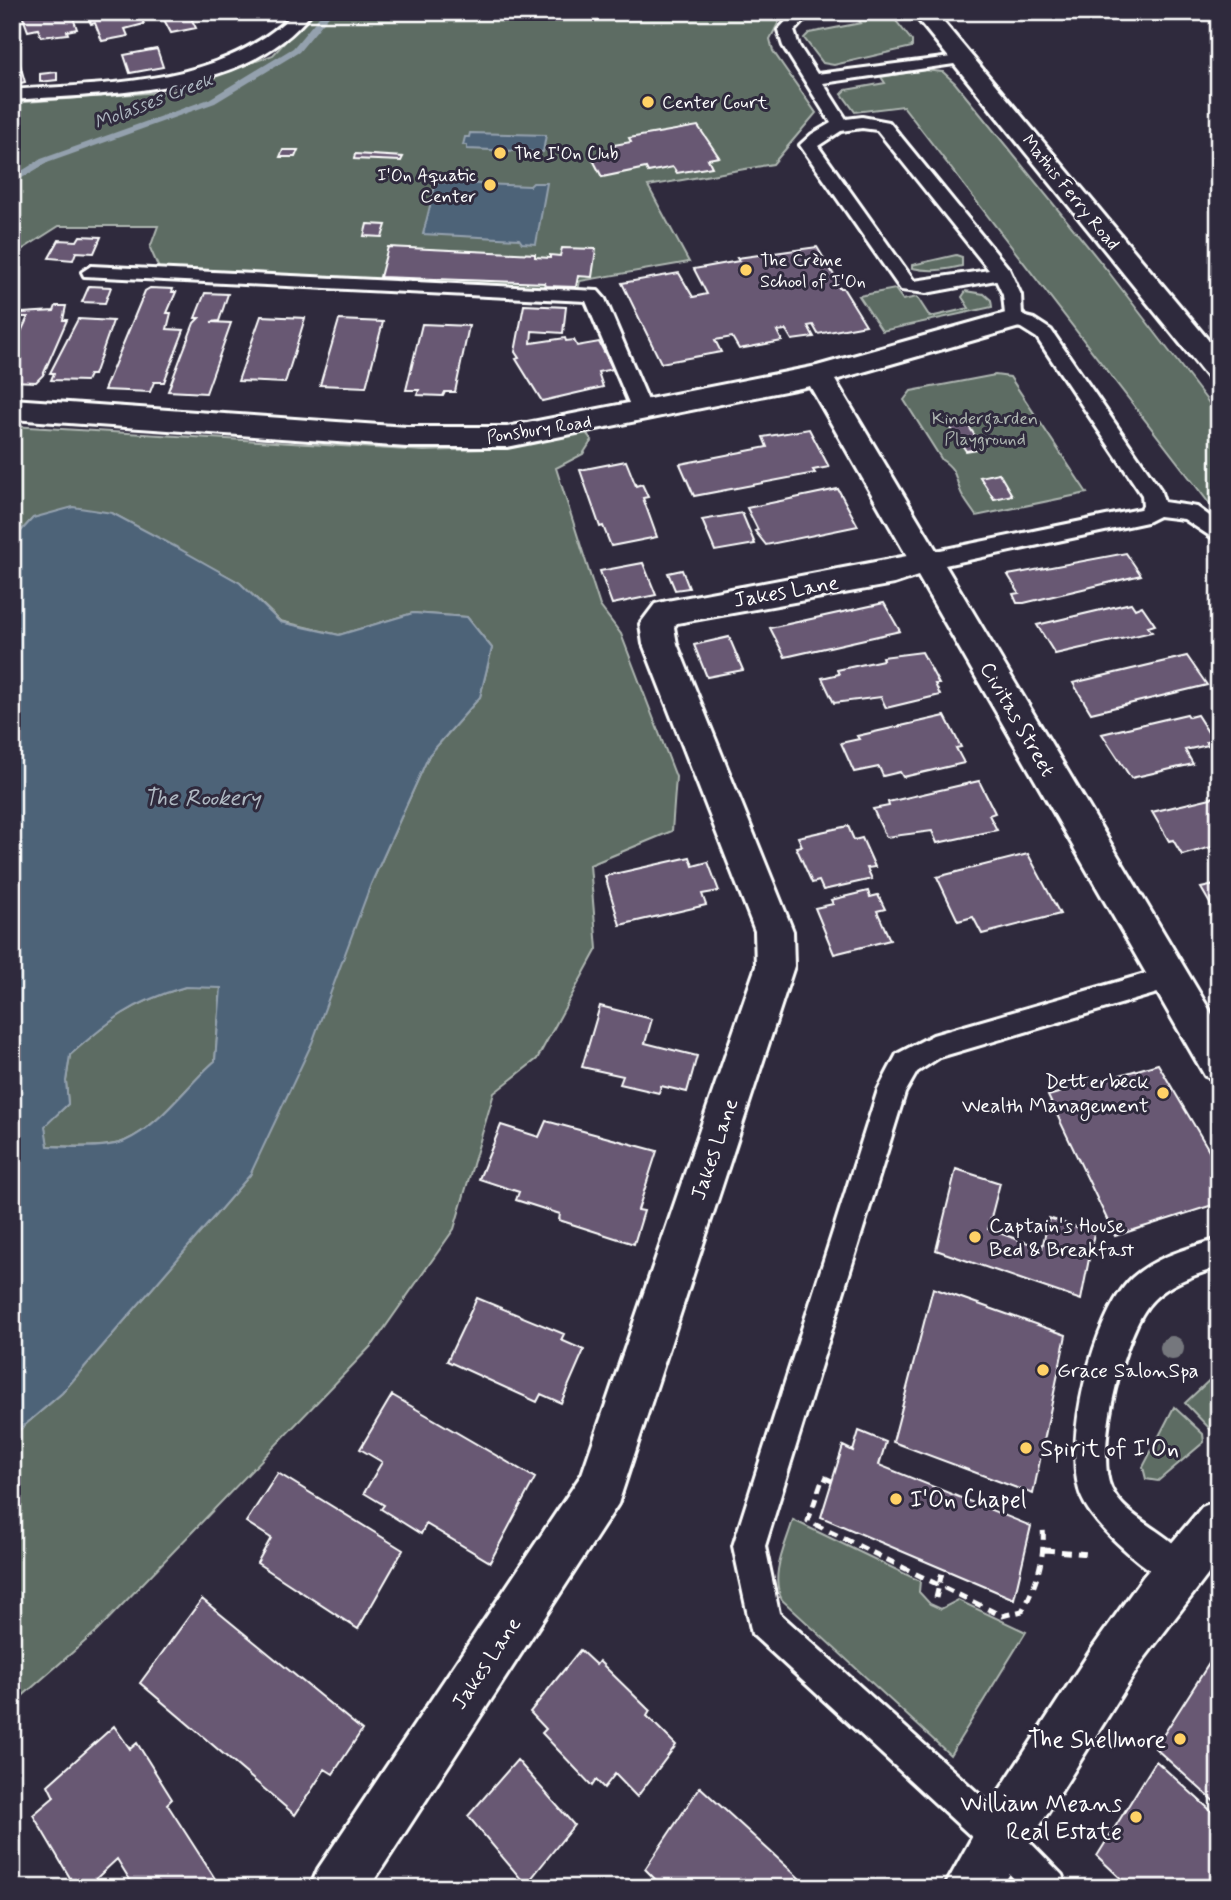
<svg xmlns="http://www.w3.org/2000/svg" width="1231" height="1900" font-family="Mynerve,sans-serif">
<rect width="100%" height="100%" fill="#2f2a3d"/>
<filter id="ink" filterUnits="userSpaceOnUse"><feTurbulence type="fractalNoise" baseFrequency=".0143" numOctaves="2"/><feDisplacementMap in="SourceGraphic" scale="14" xChannelSelector="R" yChannelSelector="G"/><feConvolveMatrix kernelMatrix="1 2 1 2 8 2 1 2 1" color-interpolation-filters="sRGB"/></filter>
<g filter="url(#ink)">
<!-- green -->
<path fill="#5d6c63" stroke="#aeb6b1" stroke-width="2" d="M313 12H784L770 39 773 51 816 113 773 164 648 186 689 262 580 281 578 290 160 271 150 248 158 226H59L12 256V103L174 91 273 55Z
M852 12H889L912 41V47L834 65 823 63 804 38 809 33 861 23Z
M924 70 943 72 955 83 1107 270 1219 416V516L903 106 855 112 842 94 846 90 885 83 881 77Z
M956 255 962 257V266C945 270 930 272 912 268V265Z
M895 289 903 300 917 297 930 317 969 308 962 297 966 291 984 294 991 300 992 307 882 331 859 296Z
M995 375 1010 377 1087 493 976 516C971 508 963 499 960 490 955 477 956 469 942 460L904 400 911 391Z
M12 426 424 451 487 449 582 428 592 440 583 454 556 468 600 606 621 634 676 777 672 831 590 865 597 949 537 1059 494 1093 454 1229 374 1343 97 1631 12 1705V1436L62 1393 250 1175 371 884 429 755 480 697 492 648 467 617 413 613 339 635 280 621 240 583 112 513 33 518 12 541Z
M185 987H221L215 1061C187 1085 160 1126 125 1141 107 1149 69 1146 48 1146L44 1126 68 1104 66 1081 70 1055C110 1020 132 1002 185 987Z
M1219 1371V1426L1211 1430 1185 1403Z
M1174 1407 1203 1434 1204 1442 1158 1481 1146 1479 1143 1467Z
M793 1520 920 1581 919 1592 930 1604 941 1609 958 1600 1026 1632 950 1755 782 1600C769 1575 786 1545 793 1520Z"/>
<!-- water -->
<path fill="#4d6378" stroke="#94a1ae" stroke-width="2" fill-rule="evenodd" d="M470 133 546 135 543 152 467 149V145H463L465 137H469Z
M436 182 530 186 533 183H547L536 244 522 243 519 239 423 234Z
M73 507 112 513 176 547 240 583 280 622 339 635 413 613 467 617 492 648 480 697 429 755 371 884 312 1043 250 1175 62 1393 12 1436V541L33 518ZM185 987 221 988 215 1061C187 1085 160 1126 125 1141 107 1149 68 1147 48 1146L45 1126 68 1104 66 1081 70 1055C110 1020 132 1002 185 987Z"/>
<g fill="none" stroke-linecap="round" stroke-linejoin="round">
<!-- stream -->
<path fill="#94a1ae" fill-rule="evenodd" d="M323 12H332L299 52 215 103 47 163 12 184V177L41 159 209 99 293 48Z"/>
</g>
<!-- building -->
<path fill="#675873" stroke="#fff" stroke-width="2" d="M21 12H71L77 29 67 31 68 34 41 37 38 29 28 31Z
M86 12H139L144 24 125 29 128 36 102 41 95 23 91 24Z
M155 12H188L196 28 171 33 160 12Z
M157 49 163 67 130 73 124 55Z
M19 61 25 82 12 85V62Z
M57 72V80L40 82V74Z
M698 126 719 157 708 159 712 167 677 173 673 167 648 172 646 168 602 177 591 156 617 152 614 145 631 142 629 138Z
M283 150H298L295 157H280Z
M355 154 403 157 401 161 354 159Z
M367 224 386 225 382 237 364 236Z
M80 236 101 237 94 253 76 252 73 260 49 258 59 240 77 241Z
M388 247 535 254V257L550 258V255L560 256 562 248 596 249 592 277 578 276 576 287 544 286 545 283 380 277Z
M817 247 838 282H836L839 288H843L866 325 818 334 813 325 808 326 814 337 792 340 786 330 777 331 782 341 739 349 732 337 715 340 721 352 661 363 622 283 679 273 693 297 707 294 694 269 739 261 737 258Z
M89 286 111 287 105 303 82 302Z
M150 288 173 289 172 292H176L167 313H171L167 329 184 330 164 382H154L150 392 104 390 145 291Z
M205 293 228 294 219 321 211 322 231 323 206 393 168 391 194 323 199 318H195Z
M524 305 566 307 563 333 532 331 531 343 565 338 566 341 574 340 577 346 599 342 613 369 598 372 603 387 542 401 516 359 519 358 515 352Z
M56 306H66L63 320H67L43 375 36 382 12 381V351L28 317H19L22 313 54 311Z
M261 316 305 318 285 383 238 381Z
M78 319 113 321 94 375H89L86 381 51 380 54 373H50Z
M339 320 383 322 366 387 320 385Z
M422 324 469 326 455 392H445L443 396 417 395 419 390H406Z
M966 422 983 448 966 451 949 425Z
M809 429 829 467 813 470 815 473 694 496 680 464 767 447 763 437Z
M626 461 636 486 642 484 648 497 643 498 657 537 611 546 603 526 600 527 580 470Z
M999 473 1012 495 994 499 980 477Z
M838 489 858 526 766 545 755 531 758 530 747 508Z
M742 513 755 544 715 551 702 520Z
M1126 553 1141 575 1024 603H1017L1013 594 1019 593 1008 575Z
M643 563 656 595 612 604 600 571Z
M682 570 689 588 675 590 668 573Z
M884 603 900 631 785 657 770 628Z
M1131 603 1135 609 1142 606 1155 625 1148 627 1152 632 1055 654 1037 625Z
M729 637 743 670 707 677 694 645Z
M922 652 939 684H935L940 695 886 708 881 697 834 703 822 678 839 674 837 670 883 660 882 657Z
M1187 656 1207 685 1091 713 1073 683Z
M1187 714 1189 717 1197 715 1213 740 1206 742 1208 745 1185 750 1193 764 1131 778 1102 734Z
M945 716 961 747 956 748 964 763 903 777 900 772 883 776 879 767 854 772 841 743 859 739 857 736Z
M979 781 995 813 989 815 997 830 937 843 932 831 886 837 873 809 889 806 888 802Z
M1219 796V845L1182 855 1173 840 1169 841 1152 812Z
M848 826 854 840 862 838 875 867 867 868 872 879 823 890 819 881 812 883 796 847 802 846 798 837Z
M1028 854 1060 914 982 934 973 917 958 921 937 877Z
M690 857 693 866 708 862 719 891 702 894 706 905 620 925 605 876Z
M1219 884V919L1201 888Z
M868 891 870 897 878 895 885 909 877 911 890 940 834 954 815 908 833 904 831 900Z
M600 1006 652 1019 645 1043 697 1056 687 1092 661 1086 659 1093 620 1084 623 1076 582 1067Z
M1158 1064 1219 1167V1203L1115 1236 1048 1096Z
M546 1121 657 1151 638 1210 644 1211 634 1244 559 1220 560 1214 516 1200 519 1192 479 1179 501 1125 539 1137Z
M956 1169 1000 1183 988 1229 1042 1248 1049 1218 1094 1233 1081 1300 936 1250Z
M933 1288 1066 1335 1033 1494 893 1442Z
M477 1298 564 1334 561 1340 584 1350 561 1403 541 1394 537 1402 447 1361Z
M392 1395 535 1478 490 1562 426 1524 421 1534 381 1509 384 1505 364 1493 382 1462 360 1449Z
M859 1431 886 1442 879 1465 1031 1526 1014 1599 821 1517 843 1446 853 1451Z
M278 1473 403 1550 358 1629 257 1563 271 1538 246 1522Z
M202 1599 362 1730 333 1774 325 1769 295 1815 140 1683Z
M1219 1648V1806L1155 1748Z
M580 1650 596 1665 599 1661 650 1711 647 1716 676 1745 637 1797 615 1774 604 1788 596 1780 592 1786 542 1733 546 1729 530 1712Z
M114 1726 130 1749 137 1743 172 1799 167 1804 221 1888H135L117 1859 86 1888H76L33 1815 54 1797 48 1785Z
M517 1760 574 1825 526 1885 468 1816Z
M1156 1761 1219 1818V1888H1131L1097 1856Z
M700 1787 810 1888H656L659 1883 645 1869Z"/>
<g fill="none" stroke-linecap="round" stroke-linejoin="round">
<defs>
<path id="service" d="M295 12H312C248 96 108 93 12 100V90C110 83 222 86 295 12Z
M790 12H806L807 17 794 31 799 46 817 74 967 55 969 58 961 63 823 83 846 119 862 117 889 122 1009 269 1021 295 1022 316 1034 319 1051 330 1160 489 1164 502 1197 507 1219 523V542L1184 519 1159 516 1147 522 926 569 918 567 915 561 918 555 926 553 1140 509 1143 506 1142 495 1037 338 1021 328 1006 324 1003 295 996 280 926 293 901 290 800 145 812 134 831 123 783 46 778 30 791 16ZM862 128 877 130 989 270 914 281 818 146 841 131Z
M91 266 598 291 605 299 652 410 642 417 632 410 586 301 84 276 82 272Z
M1169 967 1178 971 1182 979 1178 987 940 1057 917 1072 905 1093 765 1546 779 1613 1012 1824 1062 1875 1067 1888H1023L986 1850 752 1634 733 1546 878 1090 897 1054 933 1035Z
M1219 1239V1267C1195 1275 1171 1282 1153 1300 1124 1328 1094 1451 1111 1488 1127 1523 1179 1534 1194 1569L1189 1581 1177 1586C1147 1573 1093 1526 1081 1496 1062 1445 1093 1315 1132 1278 1155 1257 1189 1248 1219 1239Z"/>
<path id="minor" d="M1013 311 1023 314 1027 320 1023 326 835 380 1219 1026V1081L1205 1076 918 576 894 584 677 623 674 627 677 644 793 931 794 966 618 1504 369 1888H310L318 1869 582 1474 756 966 755 931 643 644 640 624 655 604 667 601 907 556 810 386 507 447H407L12 419V399L407 427H507L817 366Z
M1219 1500V1560L1143 1660 1001 1888H944L990 1805 1091 1650 1143 1577 1202 1507Z"/>
<path id="secondary" d="M912 12H935L1219 353V381L1209 379Z"/>
</defs>
<!-- service casing -->
<use href="#service" stroke="#fff" stroke-width="6"/>
<!-- minor casing -->
<use href="#minor" stroke="#fff" stroke-width="6"/>
<!-- secondary casing -->
<use href="#secondary" stroke="#fff" stroke-width="6"/>
<!-- path -->
<path stroke="#fff" stroke-width="5" stroke-dasharray="9 7" stroke-linecap="butt" d="M832 1481 823 1477 808 1521 1002 1616 1022 1611C1037 1584 1045 1558 1043 1527
M1045 1550 1089 1554
M936 1598 943 1568"/>
<!-- service -->
<use href="#service" fill="#2f2a3d" fill-rule="evenodd"/>
<!-- minor -->
<use href="#minor" fill="#2f2a3d" fill-rule="evenodd"/>
<!-- secondary -->
<use href="#secondary" fill="#2f2a3d" fill-rule="evenodd"/>
</g>
<!-- trees -->
<circle fill="#75777d" cx="1172" cy="1348" r="12"/>
</g>
<!-- markers -->
<g fill="#ffd166" stroke="#2f2a3d" stroke-width="2.5">
<circle cx="648" cy="102" r="7"/>
<circle cx="500" cy="153" r="7"/>
<circle cx="490" cy="185" r="7"/>
<circle cx="746" cy="270" r="7"/>
<circle cx="1163" cy="1093" r="7"/>
<circle cx="975" cy="1237" r="7"/>
<circle cx="1043" cy="1370" r="7"/>
<circle cx="1026" cy="1448" r="7"/>
<circle cx="896" cy="1499" r="7"/>
<circle cx="1180" cy="1739" r="7"/>
<circle cx="1136" cy="1817" r="7"/>
</g>
<g text-anchor="middle" stroke-width="6" stroke-linejoin="round" paint-order="stroke">
<!-- far-poi labels -->
<g font-size="18" fill="#fff" stroke="#2f2a3d" text-anchor="start">
<text x="662" y="108">Center Court</text>
<text x="514" y="159">The I'On Club</text>
<text x="476" y="181" text-anchor="end">I'On Aquatic<tspan x="476" dy="21">Center</tspan></text>
<text x="760" y="266">The Crème<tspan x="760" dy="21">School of I'On</tspan></text>
</g>
<!-- far-street labels -->
<g font-size="18" fill="#fff" stroke="#2f2a3d">
<text transform="translate(1071 192) rotate(51)" y="6">Mathis Ferry Road</text>
<text transform="translate(539 429) rotate(-9)" y="6">Ponsbury Road</text>
</g>
<!-- far-park labels -->
<g font-size="18" fill="#aeb6b1" stroke="#2f2a3d">
<text x="985" y="424">Kindergarden<tspan x="985" dy="21">Playground</tspan></text>
</g>
<!-- far-water labels -->
<g font-size="19" font-style="italic" fill="#afb9c2" stroke="#2f2a3d">
<text transform="translate(153 100) rotate(-21)" y="7">Molasses Creek</text>
</g>
<!-- street labels -->
<g font-size="21" fill="#fff" stroke="#2f2a3d">
<text transform="translate(786 591) rotate(-10)" y="7">Jakes Lane</text>
<text transform="translate(1018 719) rotate(60)" y="7">Civitas Street</text>
<text transform="translate(714 1149) rotate(-71)" y="7">Jakes Lane</text>
<text transform="translate(486 1663) rotate(-56)" y="7">Jakes Lane</text>
</g>
<!-- poi labels -->
<g font-size="21" fill="#fff" stroke="#2f2a3d" text-anchor="start">
<text x="1149" y="1088" text-anchor="end">Detterbeck<tspan x="1149" dy="24">Wealth Management</tspan></text>
<text x="989" y="1232">Captain's House<tspan x="989" dy="24">Bed &amp; Breakfast</tspan></text>
<text x="1057" y="1377">Grace SalonSpa</text>
</g>
<!-- water labels -->
<g font-size="23" font-style="italic" fill="#afb9c2" stroke="#2f2a3d">
<text x="202" y="805">The Rookery</text>
</g>
<!-- near-poi labels -->
<g font-size="24" fill="#fff" stroke="#2f2a3d" text-anchor="start">
<text x="1040" y="1456">Spirit of I'On</text>
<text x="910" y="1507">I'On Chapel</text>
<text x="1166" y="1747" text-anchor="end">The Shellmore</text>
<text x="1122" y="1811" text-anchor="end">William Means<tspan x="1122" dy="28">Real Estate</tspan></text>
</g>
</g>
<!-- margin -->
<rect width="1231" height="1900" fill="none" stroke="#2f2a3d" stroke-width="42"/>
<rect x="21" y="21" width="1189" height="1858" fill="none" stroke="#fff" stroke-width="2.5" filter="url(#ink)"/>
</svg>
